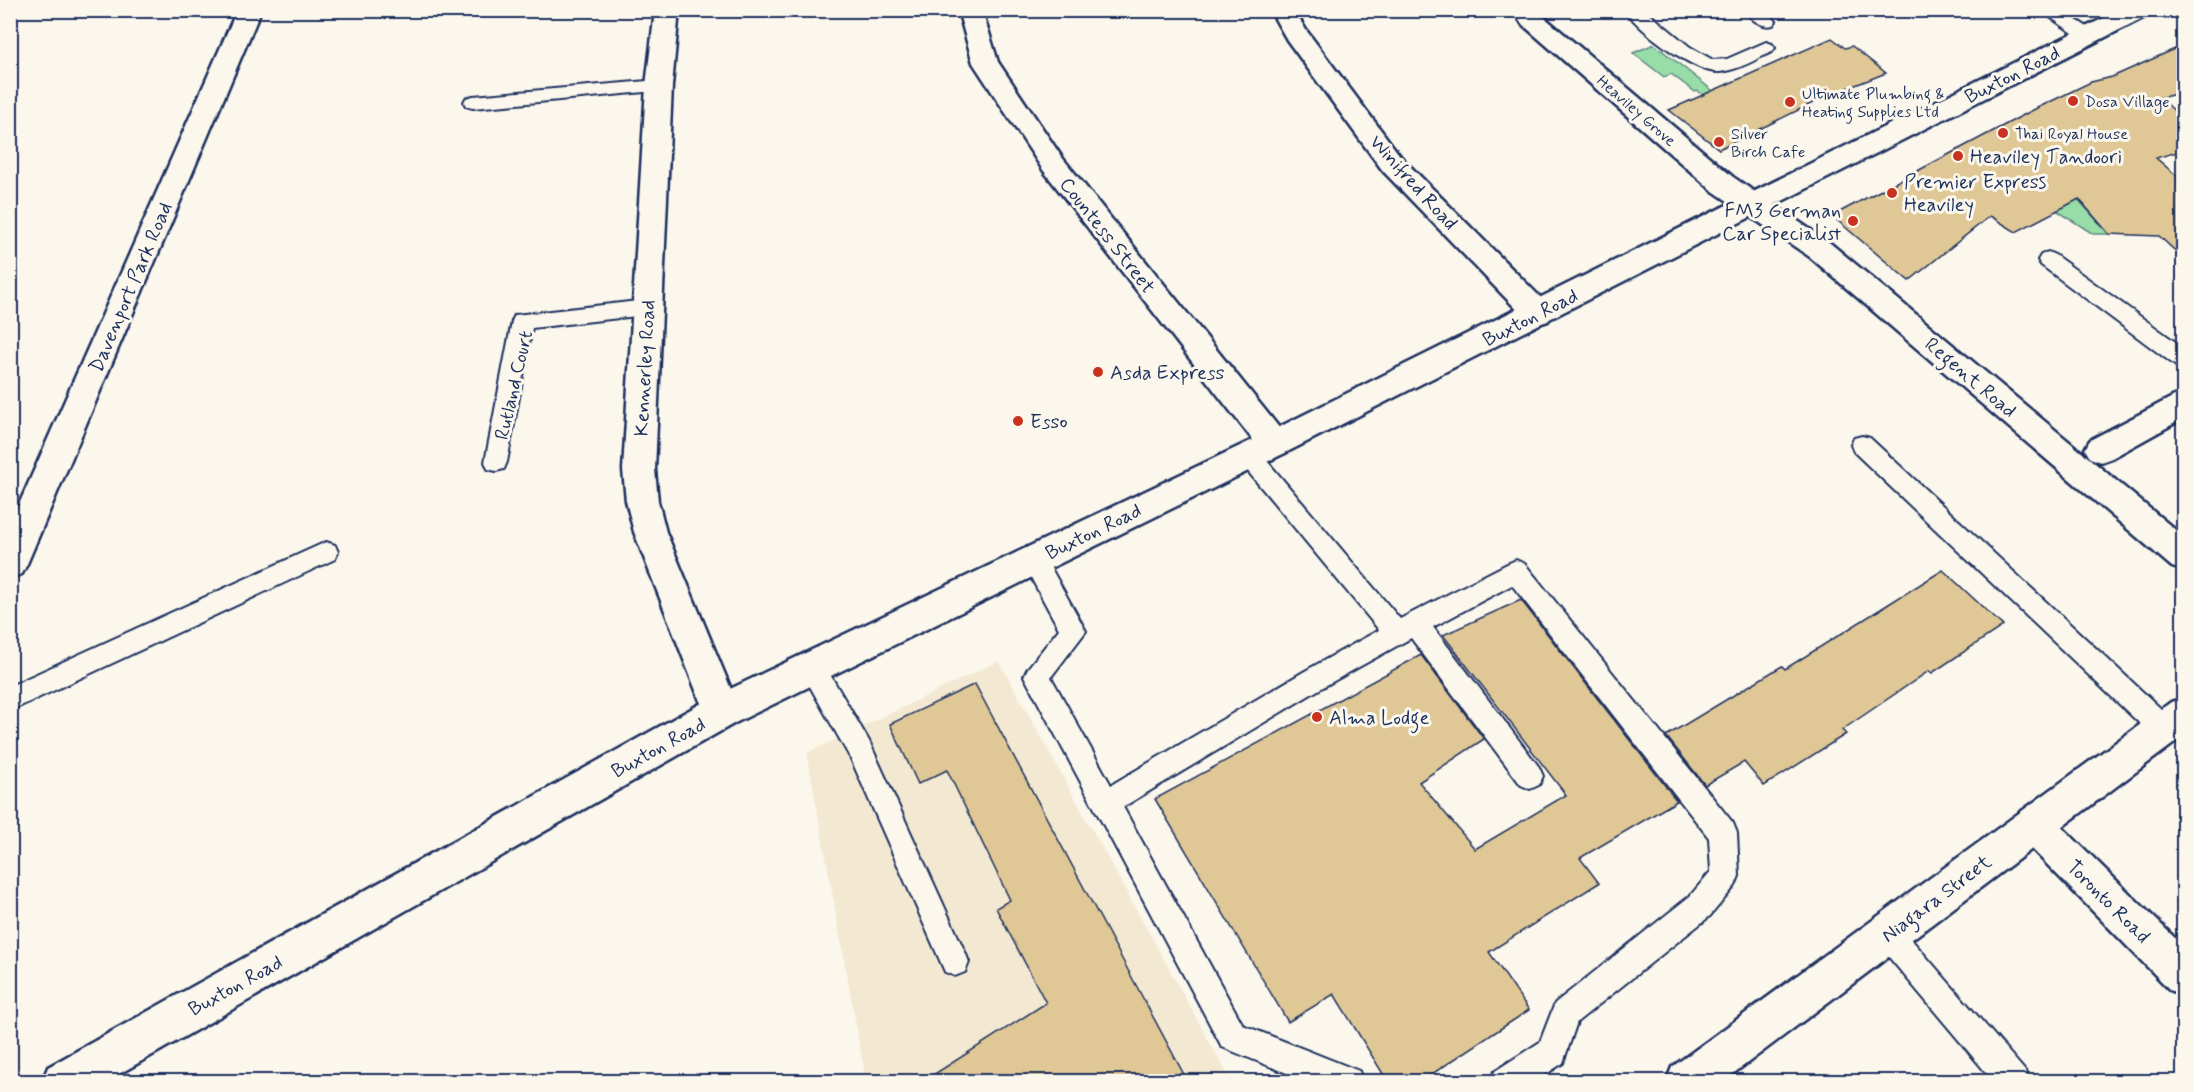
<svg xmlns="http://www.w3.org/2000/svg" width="2194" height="1092" font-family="Mynerve,sans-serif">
<rect width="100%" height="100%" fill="#fbf7ec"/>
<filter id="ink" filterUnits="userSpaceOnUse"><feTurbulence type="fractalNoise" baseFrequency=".0167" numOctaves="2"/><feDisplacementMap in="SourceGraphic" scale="12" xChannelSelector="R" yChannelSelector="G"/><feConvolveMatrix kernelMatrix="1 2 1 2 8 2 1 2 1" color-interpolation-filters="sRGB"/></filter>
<g filter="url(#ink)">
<!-- built -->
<path fill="#f3e9d2" d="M999 661 1004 670 1231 1081H866L807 753Z"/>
<!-- green -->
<path fill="#98dca8" stroke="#5a8683" stroke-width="1.5" d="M1654 44 1727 102 1717 107 1698 91 1695 92 1671 74 1664 77 1633 53Z
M2060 179 2109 234H2093L2039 199Z"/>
<!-- building -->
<path fill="#dfc796" stroke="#1b2f5e" stroke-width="1.5" d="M1832 38 1845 48 1852 46 1886 73 1825 97 1719 149 1669 110Z
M2184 45V92L2160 98 2184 119V150L2156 158 2184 182V259L2159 236 2109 234 2079 199 2016 232 1990 216 1909 281 1832 216 2033 110 2091 82 2112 77Z
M1943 570 2003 626 1932 673 1929 671 1842 730 1846 734 1764 786 1744 762 1705 785 1666 736 1782 666 1785 669Z
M1521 600 1677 801 1580 858 1599 883 1489 952 1529 1010 1420 1082H1388L1334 994 1288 1022 1155 799 1421 655 1484 739 1419 782 1475 849 1566 795 1443 635Z
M975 684 1144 1000 1188 1082H922L1046 1003 996 908 1010 900 947 770 918 784 890 724Z"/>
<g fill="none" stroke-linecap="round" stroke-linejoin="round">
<defs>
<path id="service" d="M1625 10H1645L1690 47 1713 60 1727 59 1766 42 1772 44 1775 48 1772 52C1756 59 1739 70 1720 72 1696 74 1638 30 1625 10Z
M1745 10H1765L1776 21 1773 25C1762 28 1751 20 1745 10Z
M2040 10H2061L2095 32 2098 36 2095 40H2083Z
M659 80 666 82 668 86 666 90 473 108 466 106 464 102 466 98 473 96Z
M2048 252 2055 255 2184 348V368L2176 366 2041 265 2038 260 2041 255Z
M647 300 654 302 658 308 654 314 532 328 507 462 504 469 496 471 488 469 485 462 512 321 515 315Z
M1862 436 1870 438 2173 720 2177 729 2173 738 2164 741 2155 738 1854 452 1851 445 1854 438Z
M1249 447 1257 449 1400 619 1507 564 1516 560 1525 564 1733 823 1737 833 1739 876 1735 886 1710 916 1577 1022 1563 1063 1534 1082H1491L1495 1071 1540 1042 1555 1003 1690 896 1711 871 1709 838 1512 585 1433 627 1539 767 1543 776 1539 785 1530 789 1521 785 1411 638 1323 687 1123 807 1243 1025 1359 1071 1363 1082H1309L1222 1047 1024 676 1028 668 1059 629 1021 559 1024 552 1033 549 1042 552 1086 631 1051 677 1111 785 1305 671 1379 630 1241 463 1238 456 1241 449Z
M326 542 335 545 338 552 335 559 10 711V686Z
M812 655 821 659 869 741 965 952 969 962 965 972 955 976 945 972 851 759 799 667 803 659Z
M1888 920 1898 924 2025 1071 2029 1082H1994L1878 944 1874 934 1878 924Z"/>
<path id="minor" d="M237 10H261L27 564 22 574 10 578V525Z
M958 10H982L998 62 1061 156 1285 435 1290 444 1285 453 1274 457 1263 453 1043 170 973 63Z
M1270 10H1294L1306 30 1401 157 1548 305 1553 313 1548 321 1538 324 1528 321 1383 171 1287 40Z
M1522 10H1547L1544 17 1733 177 1830 243 2184 537V571L2172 567 1810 257 1713 191 1522 24 1519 19Z
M2184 391V418L2112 458 2101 462 2090 458 2085 449 2090 440Z
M2184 698V736L2062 827 2184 947V996L2170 990 2032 849 1722 1082H1666L1672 1067 2171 702Z"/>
<path id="tertiary" d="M655 10H679L672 86 655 470 658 501 666 532 740 711 735 723 722 728 709 723 704 711 634 532 626 501 623 470 646 86Z"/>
<path id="trunk" d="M2120 10H2152L2149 15 1285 453 735 723 105 1082H42L48 1067 709 699 1263 435Z"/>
</defs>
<!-- service casing -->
<use href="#service" stroke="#1b2f5e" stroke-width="4"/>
<!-- minor casing -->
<use href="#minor" stroke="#1b2f5e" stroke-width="5"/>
<!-- tertiary casing -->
<use href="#tertiary" stroke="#1b2f5e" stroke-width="5"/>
<!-- trunk casing -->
<use href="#trunk" stroke="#1b2f5e" stroke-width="5"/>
<!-- service -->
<use href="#service" fill="#fbf7ec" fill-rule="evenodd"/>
<!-- minor -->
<use href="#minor" fill="#fbf7ec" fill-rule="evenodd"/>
<!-- tertiary -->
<use href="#tertiary" fill="#fbf7ec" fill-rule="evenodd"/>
<!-- trunk -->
<use href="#trunk" fill="#fbf7ec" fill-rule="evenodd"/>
</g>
</g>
<!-- markers -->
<g fill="#c8321e" stroke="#fbf7ec" stroke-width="2">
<circle cx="2073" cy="101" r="6"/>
<circle cx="1790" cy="102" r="6"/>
<circle cx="2003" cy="133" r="6"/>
<circle cx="1719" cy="142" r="6"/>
<circle cx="1958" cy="156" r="6"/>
<circle cx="1892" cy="193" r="6"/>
<circle cx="1853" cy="221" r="6"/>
<circle cx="1098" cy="372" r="6"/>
<circle cx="1018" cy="421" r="6"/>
<circle cx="1317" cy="717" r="6"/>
</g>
<g text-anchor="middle" stroke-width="6" stroke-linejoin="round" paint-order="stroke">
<!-- far-poi labels -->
<g font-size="16" fill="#1b2f5e" stroke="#fbf7ec" text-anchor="start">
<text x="1802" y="99">Ultimate Plumbing &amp;<tspan x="1802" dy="18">Heating Supplies Ltd</tspan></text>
<text x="2085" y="107">Dosa Village</text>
<text x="1731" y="139">Silver<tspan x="1731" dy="18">Birch Cafe</tspan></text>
<text x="2015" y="139">Thai Royal House</text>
</g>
<!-- far-street labels -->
<g font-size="16" fill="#1b2f5e" stroke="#fbf7ec">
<text transform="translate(1637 110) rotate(41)" y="6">Heaviley Grove</text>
</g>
<!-- street labels -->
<g font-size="20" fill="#1b2f5e" stroke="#fbf7ec">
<text transform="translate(2012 74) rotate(-27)" y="7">Buxton Road</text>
<text transform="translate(1414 182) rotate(48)" y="7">Winifred Road</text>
<text transform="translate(1108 235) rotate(52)" y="7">Countess Street</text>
<text transform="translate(130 287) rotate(-67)" y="7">Davenport Park Road</text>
<text transform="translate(1530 317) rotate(-27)" y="7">Buxton Road</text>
<text transform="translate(644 368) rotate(-87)" y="7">Kennerley Road</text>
<text transform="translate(1971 377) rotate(40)" y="7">Regent Road</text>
<text transform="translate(513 385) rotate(-77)" y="7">Rutland Court</text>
<text transform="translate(1093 531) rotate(-26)" y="7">Buxton Road</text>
<text transform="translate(658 747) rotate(-29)" y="7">Buxton Road</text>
<text transform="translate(1936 898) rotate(-37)" y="7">Niagara Street</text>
<text transform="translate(2109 901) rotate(45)" y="7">Toronto Road</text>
<text transform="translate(235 985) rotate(-29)" y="7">Buxton Road</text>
</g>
<!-- poi labels -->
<g font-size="20" fill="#1b2f5e" stroke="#fbf7ec" text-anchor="start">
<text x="1970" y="163">Heaviley Tandoori</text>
<text x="1904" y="188">Premier Express<tspan x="1904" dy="23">Heaviley</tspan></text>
<text x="1841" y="217" text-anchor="end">FM3 German<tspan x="1841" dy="23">Car Specialist</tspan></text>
<text x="1110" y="379">Asda Express</text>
<text x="1030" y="428">Esso</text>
<text x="1329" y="724">Alma Lodge</text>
</g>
</g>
<!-- margin -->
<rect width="2194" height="1092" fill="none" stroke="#fbf7ec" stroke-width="36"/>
<rect x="18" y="18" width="2158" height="1056" fill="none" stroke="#1b2f5e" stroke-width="2" filter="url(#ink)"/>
</svg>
